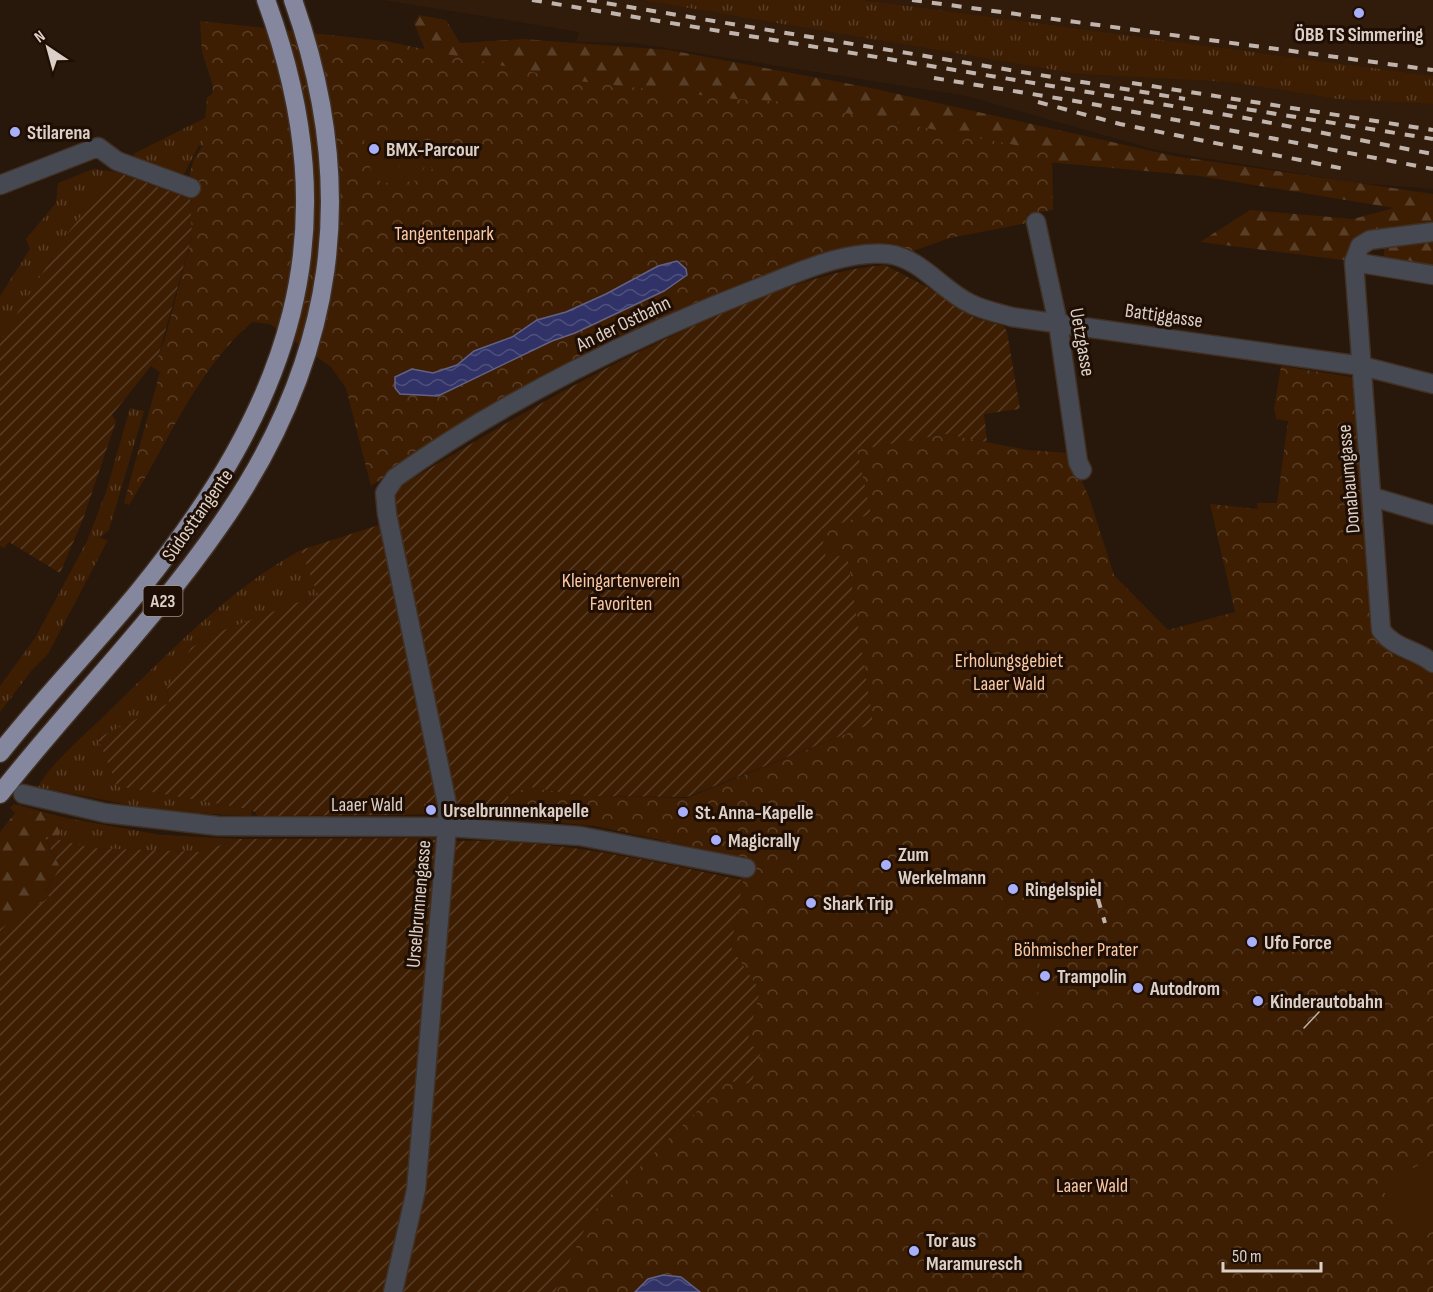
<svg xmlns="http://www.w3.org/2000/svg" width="1433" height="1292" font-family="'Sofia Sans Condensed',sans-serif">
<defs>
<pattern id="grass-tufts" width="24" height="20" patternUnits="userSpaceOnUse" patternTransform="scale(1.5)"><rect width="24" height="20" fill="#3d1e03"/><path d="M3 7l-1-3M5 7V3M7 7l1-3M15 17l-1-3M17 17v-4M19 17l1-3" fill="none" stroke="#583e26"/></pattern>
<pattern id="forest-firs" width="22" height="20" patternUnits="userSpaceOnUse" patternTransform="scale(1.5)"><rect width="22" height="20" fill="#3d1e03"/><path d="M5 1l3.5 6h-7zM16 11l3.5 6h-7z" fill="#583e26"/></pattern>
<pattern id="park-crowns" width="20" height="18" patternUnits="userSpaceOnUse" patternTransform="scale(1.5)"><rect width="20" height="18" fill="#3d1e03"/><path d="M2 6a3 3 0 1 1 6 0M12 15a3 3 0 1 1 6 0" fill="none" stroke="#583e26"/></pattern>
<pattern id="garden-furrows" width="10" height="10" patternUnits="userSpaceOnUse" patternTransform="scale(1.5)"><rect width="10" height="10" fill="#3d1e03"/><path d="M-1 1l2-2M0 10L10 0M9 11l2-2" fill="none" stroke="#583e26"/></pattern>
<pattern id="water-waves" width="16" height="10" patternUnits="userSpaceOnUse" patternTransform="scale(1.5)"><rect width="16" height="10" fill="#313368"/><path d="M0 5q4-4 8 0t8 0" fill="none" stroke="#4e507c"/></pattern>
</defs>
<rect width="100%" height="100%" fill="#28170b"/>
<!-- built -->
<path fill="#311b0a" d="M383 0H641L1078 74 1230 82 1337 99 1433 104V189L1356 183 1156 150 966 96 633 43 576 42 579 32Z
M864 0H1433V76Z"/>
<!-- grass -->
<path fill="url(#grass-tufts)" d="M641 0H864L1433 76V104L1337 99 1230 82 1078 74Z
M237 102 216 138 201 146 199 145 183 176 132 158 135 153Z
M93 169 116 172 67 234 0 341V296L30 249 26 239 56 203 58 183Z
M130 408 144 411 109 530 100 538 108 540 48 654 32 670 0 712V686L35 638 87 541 106 492Z
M301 550 319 595 213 634 191 648 167 688 169 703 98 738 117 786 248 809 252 811 251 816 160 811 38 787C49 766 83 736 104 716 164 658 228 589 301 550Z
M436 800 437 809 433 814 392 815Z
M66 818 161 835 238 839 201 852 91 848 44 836 59 835Z"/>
<!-- forest -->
<path fill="url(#forest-firs)" d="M419 15 446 20 460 43 523 39 669 50 871 88 1174 156 1433 194V224L1363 235 1353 241 1347 259 1343 260 1200 242 1250 210 1353 219 1394 208 1200 176 979 156 830 161 426 52 414 23Z
M1433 239V268L1384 258V246Z
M14 804 66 818 59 835 44 837 60 867 45 892 51 897 0 929V832L15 813 10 808Z"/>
<!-- park -->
<path fill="url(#park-crowns)" d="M200 21 385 41 570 80 735 99 790 102 1036 149 1052 154 1053 210 1027 214V223L950 238 913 251 890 243 863 246 753 279 615 338 446 436 371 486 346 388 331 367 270 324 252 322C196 370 168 443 129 505L124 503 160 372 151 366 158 357 165 338 192 237 188 180 194 159 203 145 207 98 212 94 213 86 202 52Z
M1281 366 1351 377 1360 384 1370 627C1379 642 1395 662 1415 661 1420 661 1428 656 1433 654V1292H700L681 1277 635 1292H555L592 1213 728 1081 747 1043 760 991 731 947 743 880 707 850 595 826 511 818 507 795 529 787 583 796 687 798 873 723 847 555 826 559 821 529 857 450 945 434 1027 450 1069 453 1089 497 1114 575 1168 630 1235 612 1210 504 1258 509 1257 503H1277L1288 421 1276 419 1274 409Z"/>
<!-- garden -->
<path fill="url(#garden-furrows)" d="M116 172 190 199 192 236 158 357 112 415 116 421 83 519 60 573 9 542 4 548 0 546V341L67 234Z
M885 265 927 287 975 318 1004 326 1007 332 1020 409 984 414 987 442 945 434 857 450 871 514 821 529 826 558 847 555 873 723 687 797 583 796 529 787 508 795 510 805 474 810 453 808 391 502 402 485C508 421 614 359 728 311 778 291 832 269 885 265Z
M379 525 436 800 392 815 258 816 255 812 248 809 117 786 98 738 169 703 167 688 191 648 213 634 318 595 301 550Z
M44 836 91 848 201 852 238 839 433 838 437 842C542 835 640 859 743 880L731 947 760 991 747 1043 761 1051 751 1084 728 1081 592 1213 555 1292H0V929L50 897 45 893 60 867Z"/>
<!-- pitch -->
<path fill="#3d1e03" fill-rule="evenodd" d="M333 106 342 216 337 275 291 270C296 217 295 168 287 116Z
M370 116C405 117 422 137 432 169L427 178C414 181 393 186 380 181 368 176 357 125 370 116ZM377 122C388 123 402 126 405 137H374L369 126ZM384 142 399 148 403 162 401 167C393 165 383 151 380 144ZM413 147 425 166 421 174H411L408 171 409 155Z
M1040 955H1052L1050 997H1038Z
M1038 1004H1051L1048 1036 1035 1035Z
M1433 1157V1231L1412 1243 1381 1186Z"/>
<!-- water -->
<path fill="url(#water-waves)" stroke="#646284" stroke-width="1.5" d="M677 261 686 269 687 275 664 291 575 333 552 341 438 396 400 394 395 388V377L412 369 433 373 457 365 474 351 512 337 537 320 566 312 606 294 658 266Z
M663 1275 681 1277 700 1292H635L648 1279Z"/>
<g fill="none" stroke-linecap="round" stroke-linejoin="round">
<defs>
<path id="minor" d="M0 185 98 147 117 161 191 188
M1036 222 1058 323 1078 462 1082 470
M1433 232 1370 240 1360 246 1354 262 1381 630C1394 649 1416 649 1433 663
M1354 262 1433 275
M1373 497 1433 515
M23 794 105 813 218 826 447 827 580 836 746 868
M393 1292 416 1190 447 827V804L387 514 385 493 395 478C502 401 639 334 761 287 799 272 846 250 888 254 920 258 941 289 969 303 982 310 998 313 1012 317L1362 366 1433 384"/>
<path id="highway" d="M0 753C44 697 94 646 139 591 290 404 352 235 266 0
M0 794C72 703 155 620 221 524 336 359 360 189 293 0"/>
</defs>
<!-- minor casing -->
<use href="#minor" stroke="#413125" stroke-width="21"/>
<!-- highway casing -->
<use href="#highway" stroke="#413125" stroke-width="21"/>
<!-- minor -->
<use href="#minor" stroke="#474952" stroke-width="18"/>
<!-- highway -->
<use href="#highway" stroke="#84879e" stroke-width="18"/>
<!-- tram -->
<path stroke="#c1b4ac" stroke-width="1.5" d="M1304 1028 1319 1012"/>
<!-- rail -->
<path stroke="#c1b4ac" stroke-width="4" stroke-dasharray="10 10" stroke-linecap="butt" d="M532 0 1245 118 1433 154
M587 0 1185 99
M912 0 1433 70
M934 78 1087 103 1433 169
M1132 83 1433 130
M1038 102 1120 124 1345 169
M1227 106 1433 139
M1092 879 1105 923"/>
</g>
<!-- markers -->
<g fill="#a8b0fc" stroke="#1e0e04" stroke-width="2">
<circle cx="1359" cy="13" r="6"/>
<circle cx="15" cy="132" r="6"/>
<circle cx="374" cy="149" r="6"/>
<circle cx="431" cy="810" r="6"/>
<circle cx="683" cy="812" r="6"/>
<circle cx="716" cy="840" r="6"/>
<circle cx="886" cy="865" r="6"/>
<circle cx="1013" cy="889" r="6"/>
<circle cx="811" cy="903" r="6"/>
<circle cx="1252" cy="942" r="6"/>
<circle cx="1045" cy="976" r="6"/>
<circle cx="1138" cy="988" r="6"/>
<circle cx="1258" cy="1001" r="6"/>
<circle cx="914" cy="1251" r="6"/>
</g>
<g text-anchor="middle" stroke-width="6" stroke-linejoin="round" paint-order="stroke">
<!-- shield labels -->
<rect fill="#1e0e04" stroke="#a2958c" stroke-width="1.5" x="143.5" y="586" width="39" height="30" rx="4.5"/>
<g font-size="18" font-weight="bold" fill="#dbcfc7">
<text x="163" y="607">A23</text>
</g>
<!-- poi labels -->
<g font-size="20" font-weight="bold" fill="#dbcfc7" stroke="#1e0e04" text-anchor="start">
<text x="1359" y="41" text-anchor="middle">ÖBB TS Simmering</text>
<text x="27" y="139">Stilarena</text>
<text x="386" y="156">BMX-Parcour</text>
<text x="443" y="817">Urselbrunnenkapelle</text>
<text x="695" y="819">St. Anna-Kapelle</text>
<text x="728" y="847">Magicrally</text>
<text x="898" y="861">Zum<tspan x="898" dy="23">Werkelmann</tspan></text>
<text x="1025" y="896">Ringelspiel</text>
<text x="823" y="910">Shark Trip</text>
<text x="1264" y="949">Ufo Force</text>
<text x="1057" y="983">Trampolin</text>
<text x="1150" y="995">Autodrom</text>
<text x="1270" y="1008">Kinderautobahn</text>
<text x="926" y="1247">Tor aus<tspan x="926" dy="23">Maramuresch</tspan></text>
</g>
<!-- park labels -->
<g font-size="20" fill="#fac9a6" stroke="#1e0e04">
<text x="444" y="240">Tangentenpark</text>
<text x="621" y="587">Kleingartenverein<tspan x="621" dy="23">Favoriten</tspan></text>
<text x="1009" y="667">Erholungsgebiet<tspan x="1009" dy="23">Laaer Wald</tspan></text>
<text x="1076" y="956">Böhmischer Prater</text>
<text x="1092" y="1192">Laaer Wald</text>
</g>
<!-- street labels -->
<g font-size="20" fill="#dbcfc7" stroke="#1e0e04">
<text transform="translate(1164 315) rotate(8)" y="7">Battiggasse</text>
<text transform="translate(623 323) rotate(-26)" y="7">An der Ostbahn</text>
<text transform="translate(1083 342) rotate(80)" y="7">Uetzgasse</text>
<text transform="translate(1348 479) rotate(-95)" y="7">Donabaumgasse</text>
<text transform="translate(197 515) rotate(-55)" y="7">Südosttangente</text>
<text x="367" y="811">Laaer Wald</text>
<text transform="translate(418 904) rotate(-85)" y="7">Urselbrunnengasse</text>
</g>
</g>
<!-- north arrow -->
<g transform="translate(48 48) rotate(324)" stroke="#1e0e04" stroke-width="4.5" paint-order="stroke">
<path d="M0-4.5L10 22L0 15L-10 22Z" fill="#dbcfc7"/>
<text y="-9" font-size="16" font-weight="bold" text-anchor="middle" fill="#dbcfc7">N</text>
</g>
<!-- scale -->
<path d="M1223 1262v9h98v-9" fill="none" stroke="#dbcfc7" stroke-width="3"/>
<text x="1232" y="1262" font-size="18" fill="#dbcfc7" stroke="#1e0e04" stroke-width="4.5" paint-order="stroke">50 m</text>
</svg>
